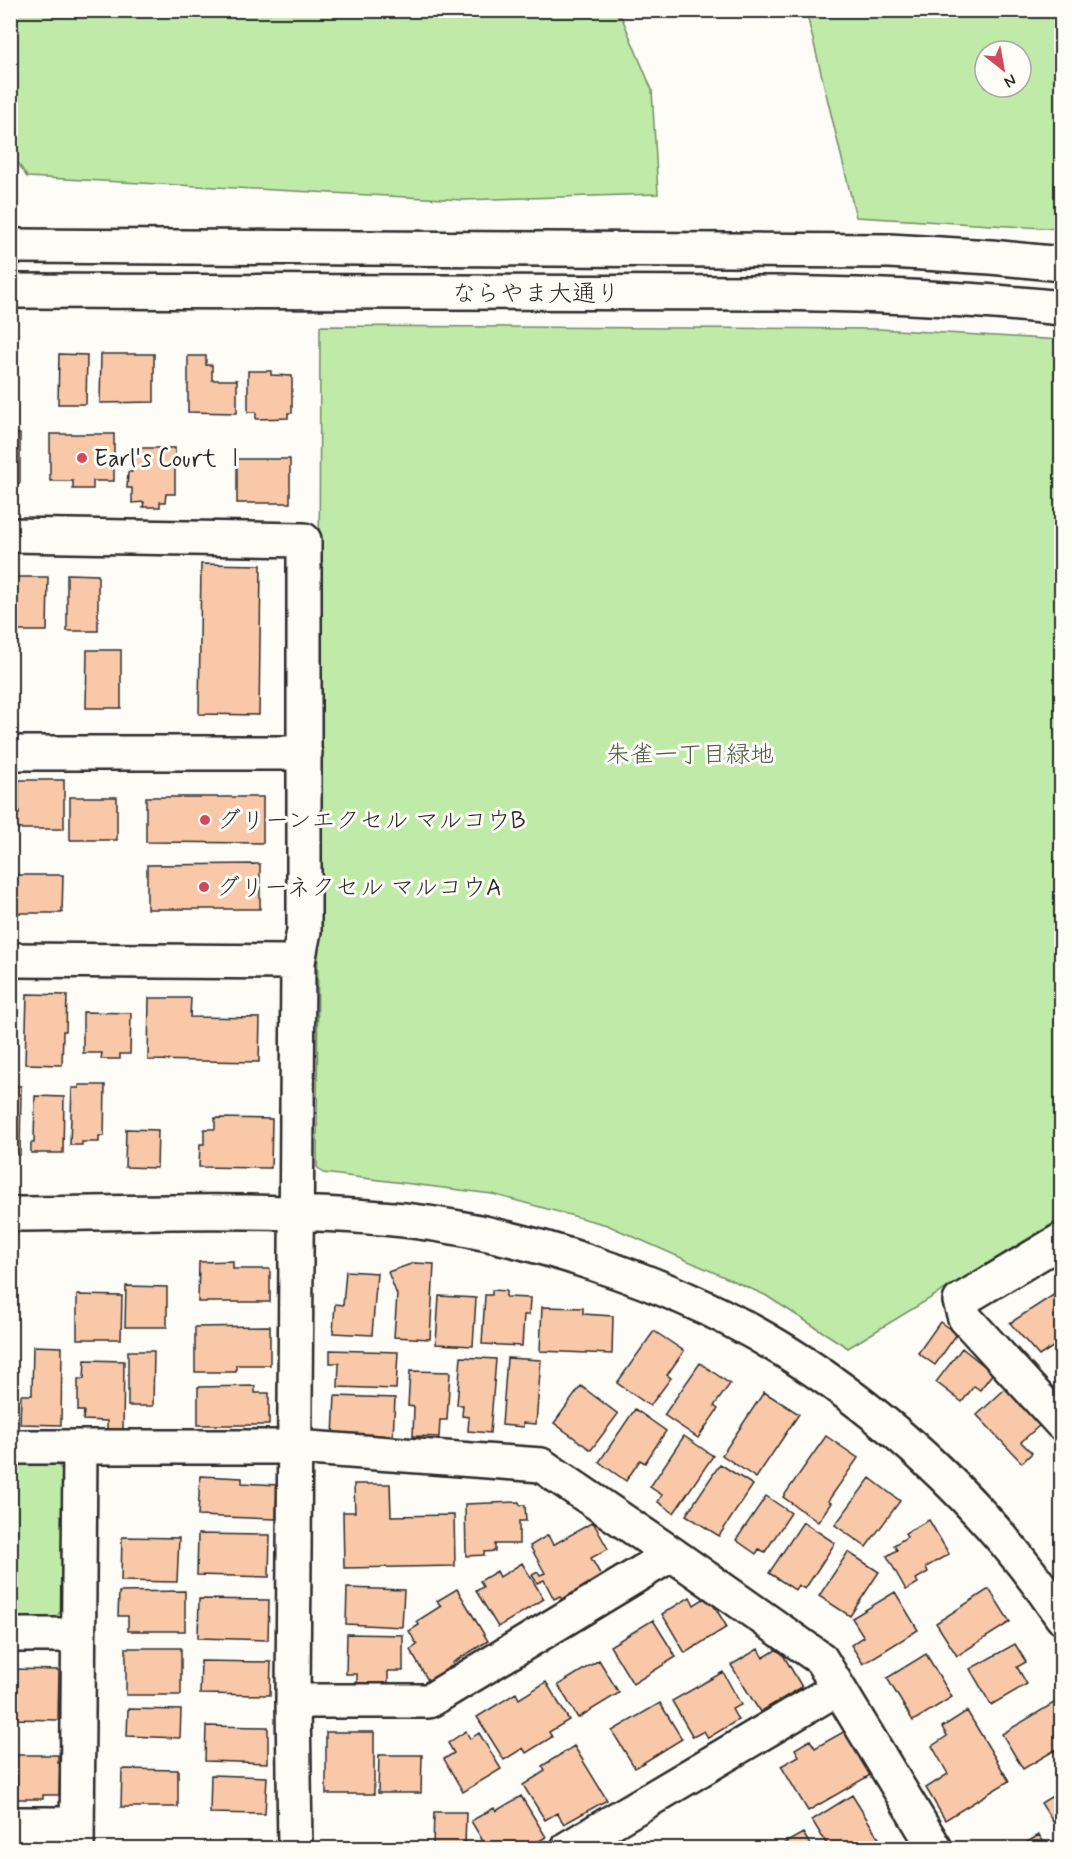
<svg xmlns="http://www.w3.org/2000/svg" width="1072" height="1859" font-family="Mynerve,'Klee One',sans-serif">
<rect width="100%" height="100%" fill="#fdfcf7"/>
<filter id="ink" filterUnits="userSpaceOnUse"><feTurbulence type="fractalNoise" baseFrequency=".0167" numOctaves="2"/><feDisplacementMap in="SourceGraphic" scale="12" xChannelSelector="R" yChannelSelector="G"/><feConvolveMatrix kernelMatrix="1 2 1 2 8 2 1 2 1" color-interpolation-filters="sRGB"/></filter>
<g filter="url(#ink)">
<!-- green -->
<path fill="#bfeaa7" stroke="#758a69" stroke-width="1.5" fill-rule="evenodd" d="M11 10 613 11 622 18 652 90 658 194 463 200 27 177 11 152Z
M806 11H1061V229L856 217ZM985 51H1021V87H985Z
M320 326 879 329 1061 340V1219L848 1348 765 1295 607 1225 492 1194 323 1173 317 1167Z
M11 1460H53L66 1474 65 1607 51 1622 11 1621Z"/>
<!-- building -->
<path fill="#f9c8a9" stroke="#2b2b2b" stroke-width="1.5" d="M59 354 87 355 86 404H58Z
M101 354H154V402L100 403Z
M188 356H206V365H212V380H237V413L188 412Z
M248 371H271V375L292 376V413H288V418L256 419V412H248Z
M10 434H20V483H10Z
M50 434H114V481H93V489H73V481H50Z
M132 448H175V494H166L165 502H160V507H143L144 502 132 503V488H127L128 472H132Z
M237 459H290V503H237Z
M201 564 261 565 259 715 199 714Z
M67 574 98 575V631H67Z
M10 577H48L47 631H10Z
M87 650H121V708H86Z
M19 780H64V829H14V814H19Z
M70 797H117V840H70Z
M146 797H263V843L146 842Z
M260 864V909H147V865Z
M12 875H63L62 913H12Z
M27 994 67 995 66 1031H63L62 1065 25 1064Z
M149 998H191L190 1017 260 1018 259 1062 148 1060Z
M10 1011H14L13 1061H10Z
M83 1012 131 1013 130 1054H120V1059H101L102 1053H83Z
M79 1085H105L104 1136H99V1142H82V1145H70L72 1088H79Z
M10 1086H21L20 1155 10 1154Z
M35 1096 64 1097 63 1153H31V1143H34Z
M215 1118 272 1119 271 1168 199 1167 200 1144H204V1129H215Z
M126 1129 158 1130 157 1168 125 1167Z
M233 1261V1269H270V1302H198L199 1262Z
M414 1263 434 1264 430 1339 394 1337 397 1295 388 1272Z
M346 1271 377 1273 372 1335 333 1333 335 1304 343 1305Z
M126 1286 167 1287V1327H125Z
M492 1290 506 1291V1297L530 1298 529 1315H524L522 1346 482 1344 485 1295H492Z
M1058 1292 1062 1298V1341L1039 1356 1010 1323Z
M77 1295 122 1296 121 1339H77Z
M439 1296 476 1298 473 1346 436 1344Z
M542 1307 583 1308V1314L613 1316 612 1354 540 1351Z
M940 1322 957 1334 935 1365 918 1353Z
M270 1326V1365H236V1372H195V1327Z
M654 1331 684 1351 667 1375 671 1378 650 1406 617 1383Z
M33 1346 62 1347 61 1425 20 1424 21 1395H32Z
M962 1348 993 1373 980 1390 974 1386 962 1402 936 1382Z
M330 1350 398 1352 396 1389 338 1387 339 1363H330Z
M128 1351H154L153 1406H128Z
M461 1357 496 1359 490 1433 468 1431 469 1417 462 1416 463 1405H457Z
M507 1358 541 1360 536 1424 523 1423V1427L502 1425Z
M85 1360 124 1361 123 1429H107V1421L83 1420 84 1411H78V1379H84Z
M700 1363 730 1384 714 1406 718 1409 698 1438 664 1415Z
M410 1371 450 1372 447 1420H440L439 1437 413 1436 414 1407 408 1406Z
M255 1386V1393H269V1425H198V1387Z
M581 1386 618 1414 591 1450 554 1423Z
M1006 1388 1040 1425 1021 1442 1032 1453 1022 1463 977 1415Z
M764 1392 799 1414 756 1478 722 1455Z
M335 1396 395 1398 393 1437 333 1435Z
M635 1409 666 1431 645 1463 640 1460 626 1481 599 1462Z
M684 1436 713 1456 674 1513 658 1502 662 1495 650 1487Z
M826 1436 858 1458 828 1501 831 1503 818 1522 783 1497Z
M720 1464 753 1485 719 1536 686 1515Z
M200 1476 242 1478V1483L277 1485 276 1519 198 1516Z
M870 1478 900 1501 866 1547 835 1525Z
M354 1484H390L391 1516 454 1515 455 1566 344 1568 343 1512H355Z
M766 1496 791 1513 765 1552 759 1549 756 1554 736 1540Z
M519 1502 520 1505H525L526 1521H519V1544H495V1551L484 1552V1555L466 1556 465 1504Z
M929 1520 949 1554 926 1567 928 1572 916 1579 918 1583 906 1590 887 1556 897 1550 894 1545 907 1537 905 1533Z
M593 1522 608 1549 591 1558 602 1577 562 1600 560 1596 554 1599 544 1580 537 1583 532 1575 538 1572 540 1575 545 1573 530 1546 548 1535 553 1545Z
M803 1522 835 1543 805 1589 798 1585 795 1590 769 1573Z
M198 1534 270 1535 269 1577 197 1575Z
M122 1537 179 1538 177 1582 121 1581Z
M848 1552 879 1572 850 1616 819 1596Z
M522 1563 544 1599 498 1627 476 1591 483 1587 480 1581 497 1571 500 1577Z
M347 1588 404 1590 402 1627 346 1624Z
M457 1589 488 1641 452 1663 454 1667 429 1682 410 1650 417 1645 409 1631 419 1625 417 1621 441 1606 437 1601Z
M989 1589 1010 1622 957 1656 936 1623Z
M185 1591V1631H128V1616H118L119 1592Z
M895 1592 918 1630 863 1664 851 1645 864 1637 852 1618Z
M708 1596 727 1627 685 1653 662 1614 690 1597 694 1605Z
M199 1599 269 1600 268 1640 198 1638Z
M653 1620 676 1657 633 1684 610 1646Z
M347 1634 403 1635V1671H388V1686H357V1674H346Z
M1015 1644 1026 1662 1017 1667 1027 1684 991 1705 970 1669Z
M126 1648H181V1695H126Z
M779 1648 802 1687 760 1712 731 1665 758 1649 763 1658Z
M926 1654 952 1697 913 1721 887 1678Z
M599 1660 619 1693 578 1718 558 1685Z
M201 1661 271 1662 270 1695 200 1694Z
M10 1669 59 1670 58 1720 10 1719Z
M723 1672 741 1705 732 1709 738 1720 708 1738 704 1731 693 1737 672 1701Z
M546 1682 569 1720 549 1732 552 1737 526 1753 523 1748 504 1760 477 1717 516 1693 519 1699Z
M1062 1698V1746L1023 1769 1002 1734Z
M660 1703 682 1739 635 1768 612 1731Z
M128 1709 181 1710 180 1738 127 1736Z
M967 1711 1009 1781 945 1820 926 1788 948 1774 932 1746 947 1736 942 1727Z
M206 1726 268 1727V1763L205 1761Z
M847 1730 872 1774 808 1811 781 1766 799 1756 795 1749 810 1740 815 1748Z
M466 1731 470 1739 479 1733 501 1769 463 1792 444 1759 454 1753 448 1743Z
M326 1732H374V1794H326Z
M574 1746 607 1800 564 1824 557 1813 545 1820 523 1785 545 1771 542 1766Z
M16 1755H58V1763H60L59 1795H43V1799H17Z
M379 1755H422L421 1793H378Z
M122 1769 178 1770V1807H121Z
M211 1775 267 1777 265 1814 210 1813Z
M1062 1790V1836L1041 1803Z
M852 1795 885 1848H829L812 1820Z
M521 1796 546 1837 527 1848H487L471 1821 494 1808 496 1811Z
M434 1812H466L465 1848H433Z
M803 1833 812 1848H776Z
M1039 1835 1048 1848H1017Z"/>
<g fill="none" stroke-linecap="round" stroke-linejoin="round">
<defs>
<path id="minor" d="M10 246 889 251 991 257 1062 264
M10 291 776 293C872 295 967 298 1062 308
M10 535 304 540V931L298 962 293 1701 295 1848
M10 753H305
M10 960 298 962
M10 1214C141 1213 273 1207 404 1220 469 1227 533 1243 595 1264 625 1274 655 1285 684 1298 832 1362 971 1483 1062 1617
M1062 1240 960 1301 965 1318 1062 1424
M10 1447H295L541 1465 672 1554 821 1659 935 1848
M10 1635H77
M293 1701H429L672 1554
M10 1824H76
M77 1848 80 1447
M568 1848 838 1688"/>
</defs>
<!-- minor casing -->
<use href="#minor" stroke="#2b2b2b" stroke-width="38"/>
<!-- minor -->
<use href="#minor" stroke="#fdfcf7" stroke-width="33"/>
</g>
</g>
<!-- markers -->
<g fill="#d1495b" stroke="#fdfcf7" stroke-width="2">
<circle cx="82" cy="458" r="6"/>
<circle cx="205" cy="820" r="6"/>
<circle cx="204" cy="887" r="6"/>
</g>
<g text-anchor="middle" stroke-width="6" stroke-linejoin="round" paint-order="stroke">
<!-- street labels -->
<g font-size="24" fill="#2b2b2b" stroke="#fdfcf7">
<text x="536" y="301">ならやま大通り</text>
</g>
<!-- poi labels -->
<g font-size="24" fill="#2b2b2b" stroke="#fdfcf7" text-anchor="start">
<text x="94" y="466">Earl's Court Ⅰ</text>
<text x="217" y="828">グリーンエクセル マルコウB</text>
<text x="216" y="895">グリーネクセル マルコウA</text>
</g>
<!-- park labels -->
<g font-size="24" fill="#505b4a" stroke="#fdfcf7">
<text x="690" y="762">朱雀一丁目緑地</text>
</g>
</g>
<!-- margin -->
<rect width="1072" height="1859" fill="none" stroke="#fdfcf7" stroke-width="36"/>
<rect x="18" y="18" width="1036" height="1823" fill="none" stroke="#2b2b2b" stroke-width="2" filter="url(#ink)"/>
<!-- north arrow -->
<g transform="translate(1003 69) rotate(149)"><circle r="28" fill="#fdfcf7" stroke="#a9a8a5" stroke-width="1.5"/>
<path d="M0-4.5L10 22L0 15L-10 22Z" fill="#d1495b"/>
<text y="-9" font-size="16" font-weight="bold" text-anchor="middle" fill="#2b2b2b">N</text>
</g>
</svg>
